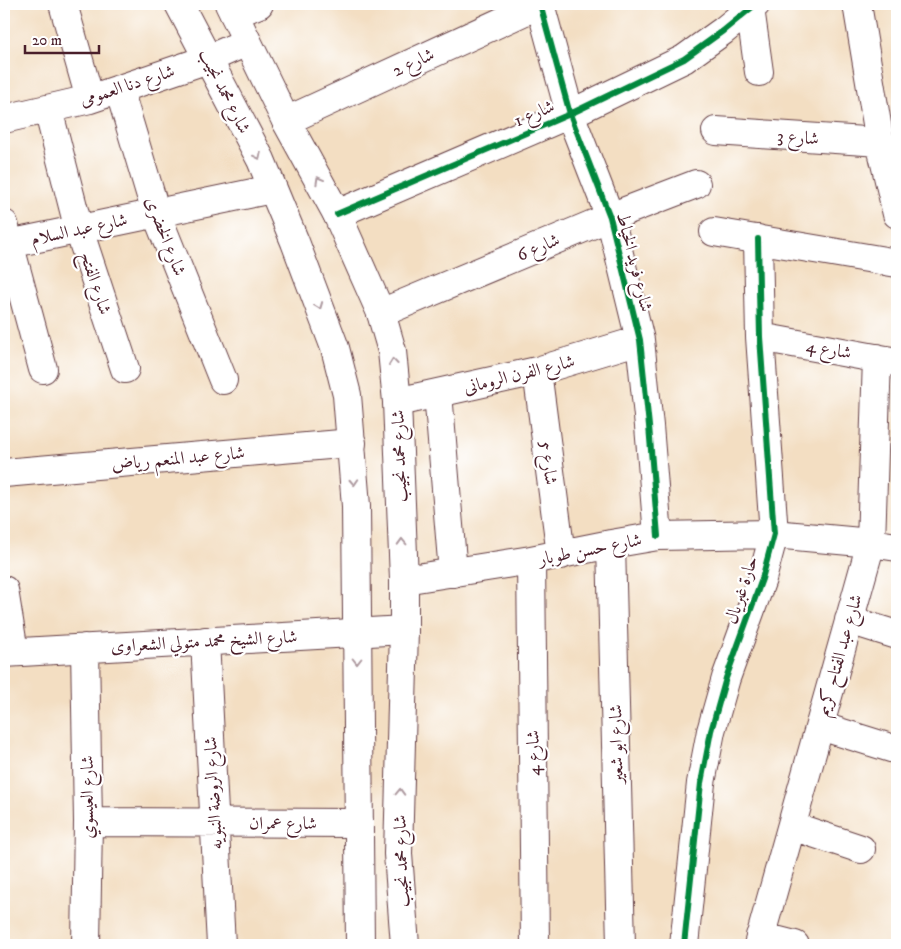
<svg xmlns="http://www.w3.org/2000/svg" width="901" height="949" font-family="'IM FELL DW Pica',Amiri,serif">
<rect width="100%" height="100%" fill="#fff"/>
<filter id="ink" filterUnits="userSpaceOnUse"><feTurbulence type="fractalNoise" baseFrequency=".02" numOctaves="2"/><feDisplacementMap in="SourceGraphic" scale="10" xChannelSelector="R" yChannelSelector="G"/><feConvolveMatrix kernelMatrix="1 2 1 2 8 2 1 2 1" color-interpolation-filters="sRGB"/></filter>
<filter id="wash" filterUnits="userSpaceOnUse"><feTurbulence type="fractalNoise" baseFrequency=".0096" numOctaves="4" result="noise"/><feDisplacementMap in="SourceGraphic" scale="20" xChannelSelector="R" yChannelSelector="G"/><feGaussianBlur stdDeviation="1.12" result="paint"/><feColorMatrix in="noise" values="0 0 0 0 0 0 0 0 0 0 0 0 0 0 0 0 0 1.4 0 .05"/><feComposite in="paint" operator="in"/></filter>
<g filter="url(#wash)">
<rect width="100%" height="100%" fill="#f3dec2"/>
</g>
<g filter="url(#ink)">
<g fill="none" stroke-linecap="round" stroke-linejoin="round">
<defs>
<path id="minor" d="M63 4 90 99
M540 4 570 114 610 217 640 340 649 426 658 536
M857 4 880 142 897 214
M750 8 759 72
M234 14 259 4
M119 89 156 213 223 380
M48 109 79 230 125 369
M4 119 90 99 208 59 247 42
M286 121 540 4
M716 131 880 142
M337 214 570 114 684 59 723 31 756 4
M4 224 43 369
M714 232 897 263
M4 245 272 189
M381 313 610 217 696 184
M760 337 897 362
M537 371 561 555
M438 393 453 573
M397 402 537 371 640 340
M4 473 352 443
M611 544 621 945
M531 560 535 945
M404 580 531 560 611 544 658 536 774 534 871 543 897 547
M4 590 14 652
M849 620 897 635
M205 641 221 945
M85 648 88 822 86 945
M4 653 404 630
M820 726 897 750
M88 822 359 823
M792 826 861 849
M760 936 795 945
M684 945 701 783 711 731 726 678 762 579 774 534 760 337 758 239
M758 945 871 543 877 358"/>
<path id="major" d="M179 4 261 160 295 242 335 348 347 395 356 506 360 945
M229 4 286 121 337 214 381 313 392 351 397 402 404 580V630L398 854 405 945"/>
</defs>
<!-- minor casing -->
<use href="#minor" stroke="#633c42" stroke-width="30"/>
<!-- major casing -->
<use href="#major" stroke="#633c42" stroke-width="30"/>
<!-- minor -->
<use href="#minor" stroke="#fff" stroke-width="28"/>
<!-- major -->
<use href="#major" stroke="#fff" stroke-width="28"/>
<defs>
<path id="cycleway" d="M540 4 570 114 610 217 640 340 649 426 658 536
M337 214 570 114 684 59 723 31 756 4
M684 945 701 783 711 731 726 678 762 579 774 534 760 337 758 239"/>
</defs>
<!-- cycleway casing -->
<use href="#cycleway" stroke="#fff" stroke-width="9"/>
<!-- cycleway -->
<use href="#cycleway" stroke="#00873e" stroke-width="6"/>
</g>
<!-- one-way arrows -->
<defs><path id="oneway-chevron" d="M-2-3.5L2.5 0L-2 3.5" fill="none" stroke-width="1.6" stroke-linecap="round" stroke-linejoin="round" transform="scale(1.25)"/></defs>
<g stroke="#ae9aa0">
<use href="#oneway-chevron" transform="translate(258 156) rotate(64)"/>
<use href="#oneway-chevron" transform="translate(319 180) rotate(-119)"/>
<use href="#oneway-chevron" transform="translate(319 306) rotate(69)"/>
<use href="#oneway-chevron" transform="translate(393 362) rotate(-96)"/>
<use href="#oneway-chevron" transform="translate(354 482) rotate(87)"/>
<use href="#oneway-chevron" transform="translate(402 542) rotate(-92)"/>
<use href="#oneway-chevron" transform="translate(357 661) rotate(90)"/>
<use href="#oneway-chevron" transform="translate(400 792) rotate(-88)"/>
</g>
</g>
<g text-anchor="middle" stroke-width="4.5" stroke-linejoin="round" paint-order="stroke">
<!-- street labels -->
<g font-size="18" fill="#4a1f2b" stroke="#fff">
<text transform="translate(413 62) rotate(-25)" y="6">شارع 2</text>
<text transform="translate(127 85) rotate(-18)" y="6">شارع دنا العمومى</text>
<text transform="translate(225 91) rotate(63)" y="6">شارع محمد نجيب</text>
<text transform="translate(534 113) rotate(-23)" y="6">شارع 1</text>
<text transform="translate(798 137) rotate(4)" y="6">شارع 3</text>
<text transform="translate(79 229) rotate(-12)" y="6">شارع عبد السلام</text>
<text transform="translate(166 236) rotate(69)" y="6">شارع الخضرى</text>
<text transform="translate(538 247) rotate(-23)" y="6">شارع 6</text>
<text transform="translate(635 262) rotate(76)" y="6">شارع فريد الخياط</text>
<text transform="translate(96 283) rotate(72)" y="6">شارع الفتح</text>
<text transform="translate(829 349) rotate(10)" y="6">شارع 4</text>
<text transform="translate(519 374) rotate(-14)" y="6">شارع الفرن الرومانى</text>
<text transform="translate(399 456) rotate(-92)" y="6">شارع محمد نجيب</text>
<text transform="translate(178 458) rotate(-5)" y="6">شارع عبد المنعم رياض</text>
<text transform="translate(549 463) rotate(83)" y="6">شارع 5</text>
<text transform="translate(590 549) rotate(-11)" y="6">شارع حسن طوبار</text>
<text transform="translate(741 590) rotate(-72)" y="6">حارة غبريال</text>
<text transform="translate(204 641) rotate(-3)" y="6">شارع الشيخ محمد متولي الشعراوى</text>
<text transform="translate(839 655) rotate(-74)" y="6">شارع عبد الفتاح كريم</text>
<text transform="translate(616 744) rotate(-91)" y="6">شارع ابو شعير</text>
<text transform="translate(533 753) rotate(-91)" y="6">شارع 4</text>
<text transform="translate(213 793) rotate(-93)" y="6">شارع الروضة النبويه</text>
<text transform="translate(87 797) rotate(-90)" y="6">شارع العيسوي</text>
<text x="283" y="829">شارع عمران</text>
<text transform="translate(401 861) rotate(-92)" y="6">شارع محمد نجيب</text>
</g>
</g>
<!-- margin -->
<rect width="901" height="949" fill="none" stroke="#fff" stroke-width="20"/>
<!-- scale -->
<path d="M25 45v8h74v-8" fill="none" stroke="#4a1f2b" stroke-width="2.5"/>
<text x="32" y="45" font-size="15" fill="#4a1f2b" stroke="#ffffff" stroke-width="4" paint-order="stroke">20 m</text>
</svg>
